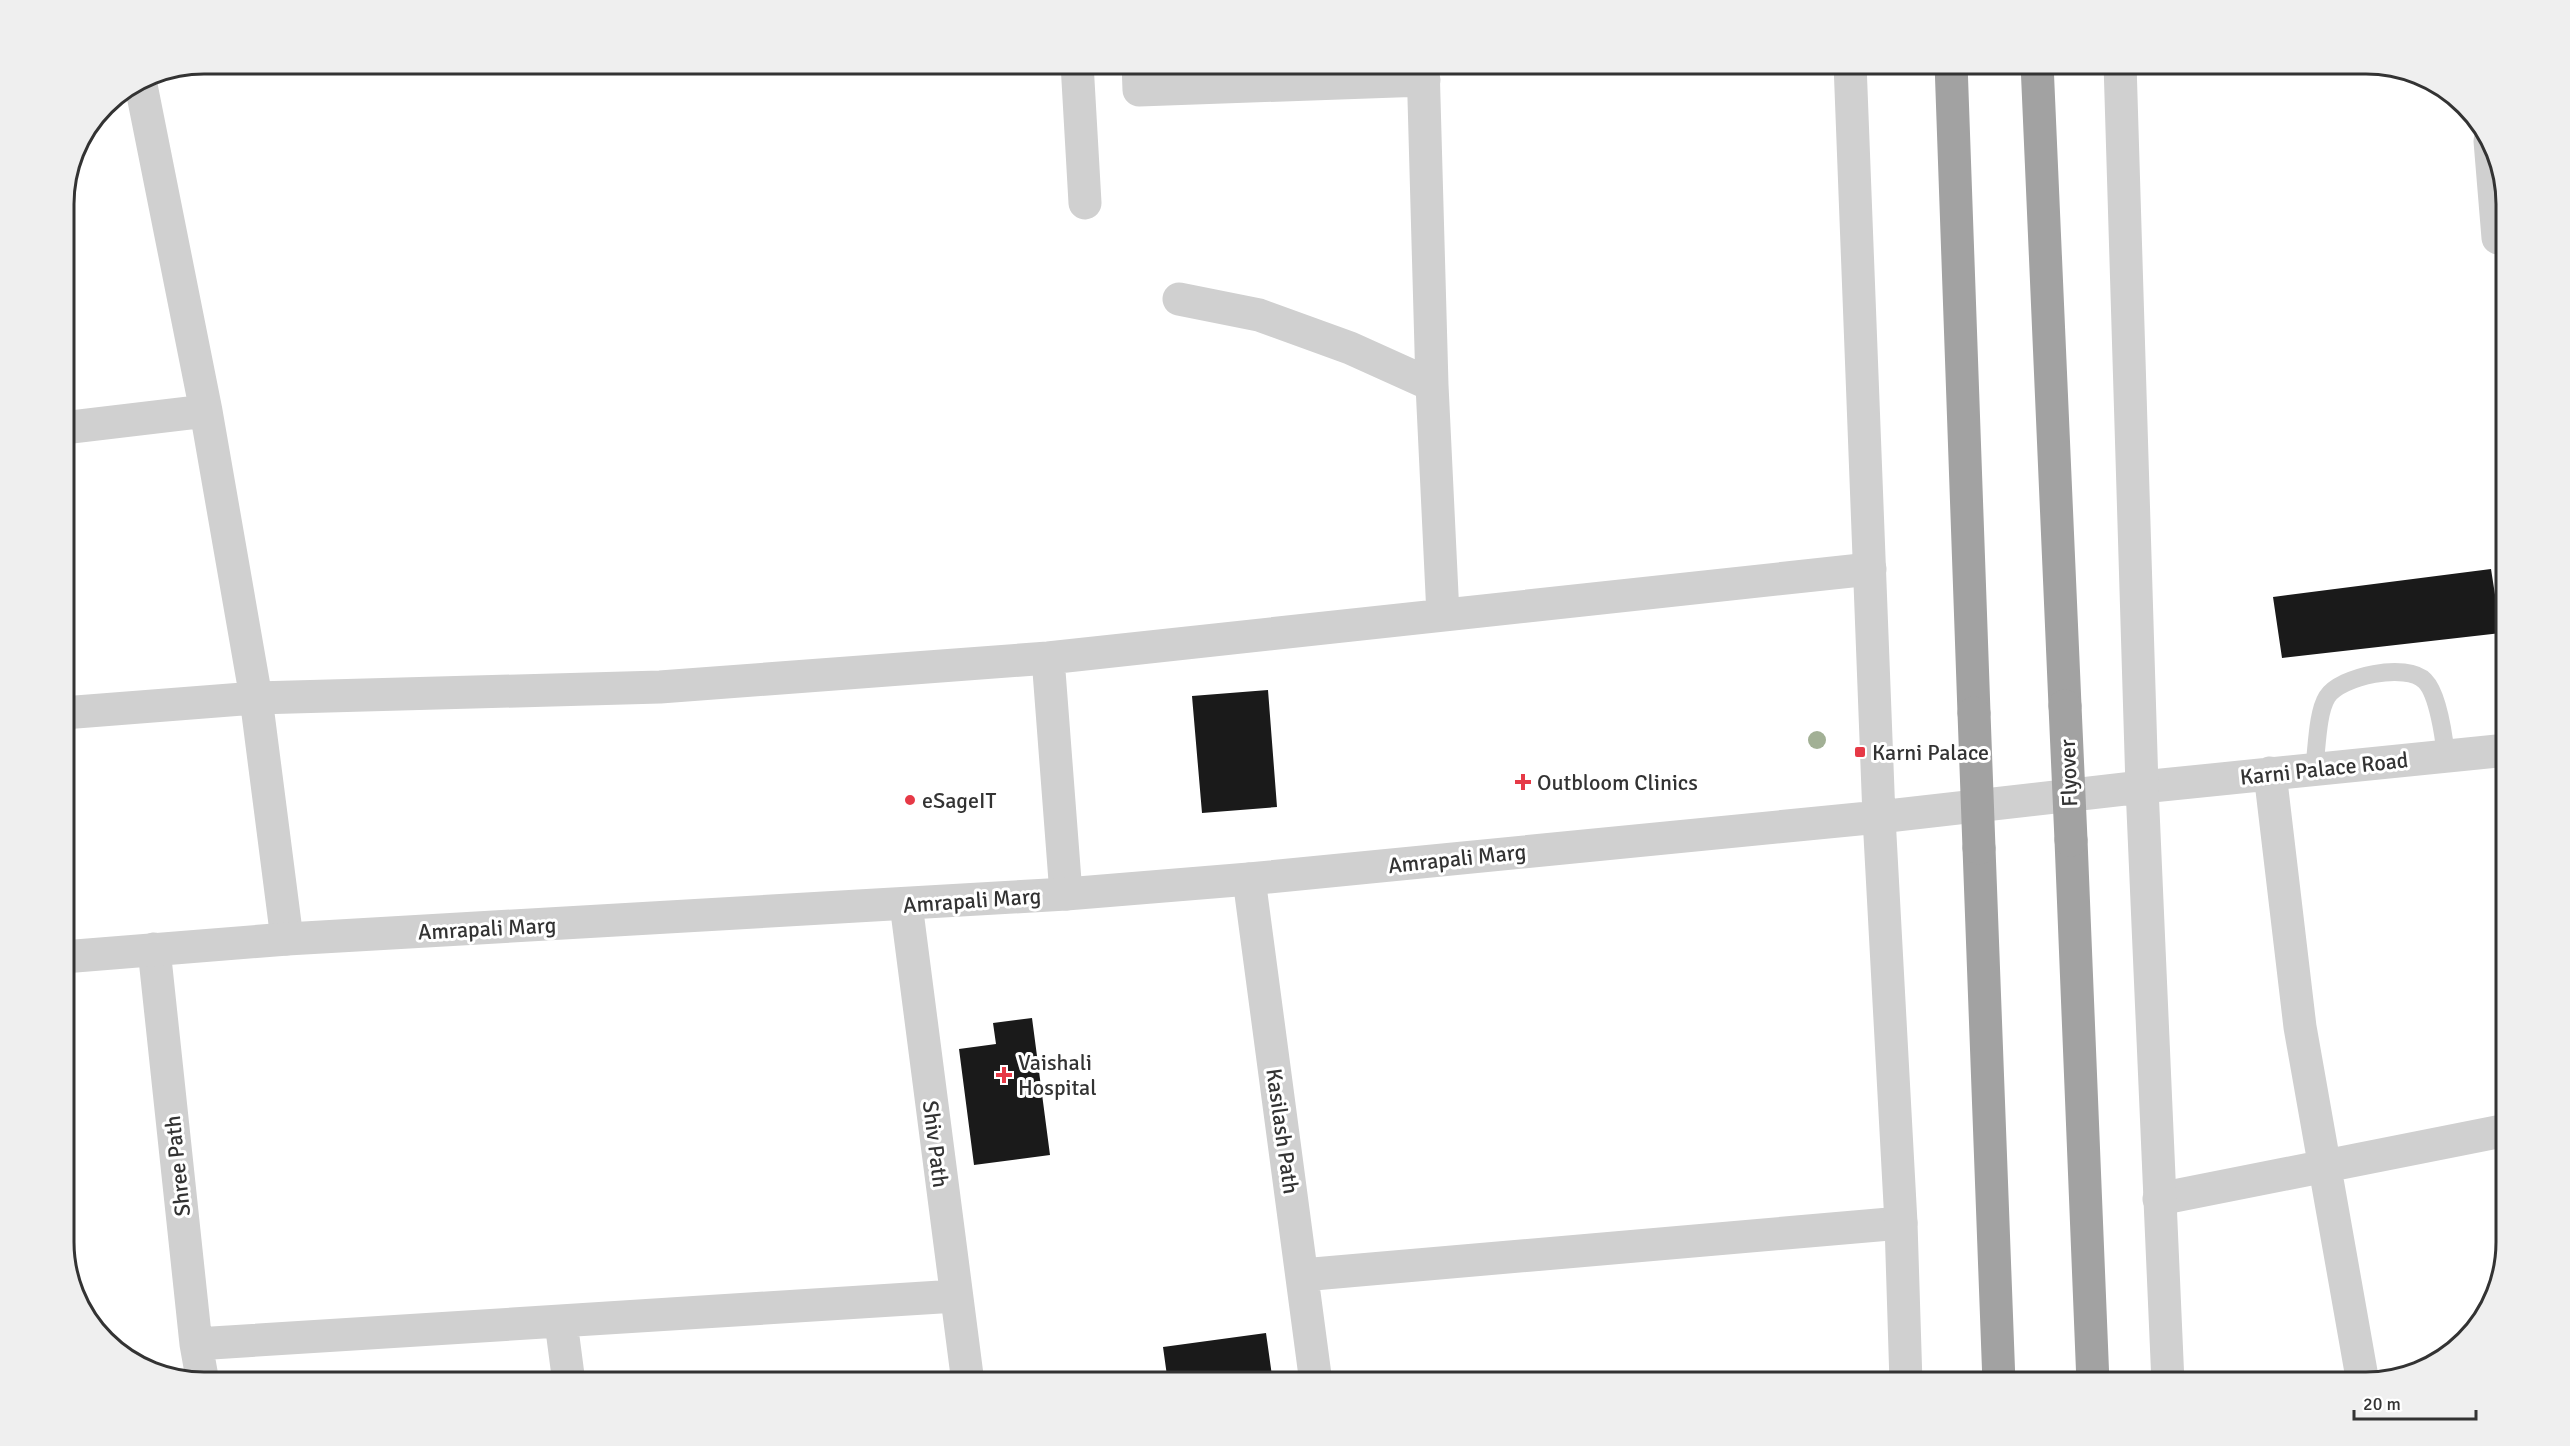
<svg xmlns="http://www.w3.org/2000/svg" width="2570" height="1446" font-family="Signika,sans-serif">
<rect width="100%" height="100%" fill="#fff"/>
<!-- building -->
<path fill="#1a1a1a" d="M2491 569 2501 633 2282 658 2273 597Z
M1268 690 1277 807 1202 813 1192 696Z
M1032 1018 1050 1155 974 1165 959 1049 996 1044 993 1023Z
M1266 1333 1273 1383H1168L1163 1347Z"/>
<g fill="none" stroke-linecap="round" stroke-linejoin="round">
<!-- service -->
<path stroke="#d0d0d0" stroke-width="18" d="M2314 769C2317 750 2317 713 2327 697 2340 676 2407 662 2425 681 2438 694 2444 738 2446 756"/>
<!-- minor -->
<path stroke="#d0d0d0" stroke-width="33" d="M1077 63 1085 203
M1138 63 1139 90 1424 80
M1423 63 1432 385 1443 615
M140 80 206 411 256 698 287 939
M2490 141 2498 238
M1179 299 1259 315 1350 348 1432 385
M63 428 206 411
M1048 658 1066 894
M63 713 256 698 660 687 1048 658 1870 569
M2270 773 2300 1027 2363 1383
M2142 787 2507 750
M1249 879 1316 1383
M906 904 968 1383
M154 949 196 1344 203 1383
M2159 1199 2507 1130
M1302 1275 1901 1223
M561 1322 569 1383
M196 1344 956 1296"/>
<!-- tertiary -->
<path stroke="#d0d0d0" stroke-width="33" d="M1850 63 1879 817 1901 1223 1906 1383
M2120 63 2142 787 2168 1383
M63 957 287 939 1066 894 1249 879 1879 817 2142 787"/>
<!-- trunk -->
<path stroke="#a2a2a2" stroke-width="33" d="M1951 63 1974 713
M2037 63 2065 706
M2071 840 2093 1383
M1979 848 1999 1383"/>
<!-- trunk-bridge -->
<path stroke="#a2a2a2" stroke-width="33" d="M2065 706 2071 840
M1974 713 1979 848"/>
</g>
<!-- trees -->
<circle fill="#a2b095" cx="1817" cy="740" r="9"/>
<!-- markers -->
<g fill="#e63946" stroke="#fff" stroke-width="2">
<rect x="1854" y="746" width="12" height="12" rx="3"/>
<path d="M1520 773h6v6h6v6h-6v6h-6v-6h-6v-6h6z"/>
<circle cx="910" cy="800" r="6"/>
<path d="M1001 1066h6v6h6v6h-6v6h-6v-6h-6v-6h6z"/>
</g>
<g text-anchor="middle" stroke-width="6" stroke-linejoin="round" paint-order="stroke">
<!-- poi labels -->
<g font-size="22" fill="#333" stroke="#fff" text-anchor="start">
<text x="1872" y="760">Karni Palace</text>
<text x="1537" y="790">Outbloom Clinics</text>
<text x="922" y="808">eSageIT</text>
<text x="1018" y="1070">Vaishali<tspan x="1018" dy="25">Hospital</tspan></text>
</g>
<!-- street labels -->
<g font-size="22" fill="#333" stroke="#fff">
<text transform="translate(2324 768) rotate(-6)" y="8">Karni Palace Road</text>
<text transform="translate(2068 773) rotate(-92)" y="8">Flyover</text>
<text transform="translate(1457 858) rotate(-6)" y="8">Amrapali Marg</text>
<text transform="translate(972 900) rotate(-4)" y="8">Amrapali Marg</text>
<text transform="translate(487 928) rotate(-3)" y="8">Amrapali Marg</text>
<text transform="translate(1283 1131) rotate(82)" y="8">Kasilash Path</text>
<text transform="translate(936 1144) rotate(83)" y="8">Shiv Path</text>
<text transform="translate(177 1166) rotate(-96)" y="8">Shree Path</text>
</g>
</g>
<!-- crop -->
<path d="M0 0H2570V1446H0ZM204 74H2366A130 130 0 0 1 2496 204V1242A130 130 0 0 1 2366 1372H204A130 130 0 0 1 74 1242V204A130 130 0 0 1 204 74Z" fill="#efefef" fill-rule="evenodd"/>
<path fill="none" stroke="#333" stroke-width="3" d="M204 74H2366A130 130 0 0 1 2496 204V1242A130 130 0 0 1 2366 1372H204A130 130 0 0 1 74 1242V204A130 130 0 0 1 204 74Z"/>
<!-- scale -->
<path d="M2354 1410v9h122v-9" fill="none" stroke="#333333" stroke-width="3"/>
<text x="2363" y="1410" font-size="18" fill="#333333" stroke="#ffffff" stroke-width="4.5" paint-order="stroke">20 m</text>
</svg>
